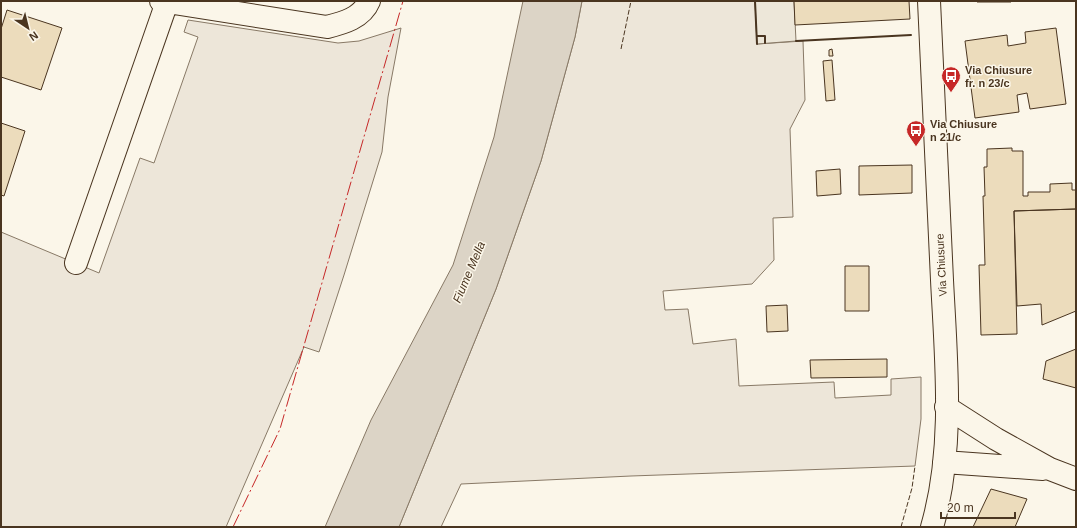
<svg xmlns="http://www.w3.org/2000/svg" width="1077" height="528" font-family="Arial,sans-serif">
<rect width="100%" height="100%" fill="#fbf6e9"/>
<!-- green -->
<path fill="#ede6d9" stroke="#887966" d="M582 1H755L757 44 803 41 805 100 790 129 793 217 773 218 774 260 752 284 663 291 665 310 688 309 693 344 736 339 739 386 834 382 835 398 891 395V379L921 377V419L915 466 631 476 461 484 441 527H399L496 289 541 161 575 37Z
M188 20 338 43 359 41 401 28 388 97 382 152 344 275 319 352 304 347 226 527H1V232L99 273 140 158 154 163 198 37 184 32Z"/>
<!-- parking -->
<path fill="#ede7d9" stroke="#887966" d="M755 1H794L796 41 757 44Z"/>
<!-- water -->
<path fill="#dcd4c6" stroke="#887966" d="M523 1H582L575 37 541 161 496 289 399 527H325L371 420 453 265 494 137Z"/>
<!-- building -->
<path fill="#ecdcbc" stroke="#4a3520" d="M794 1H909L910 19 795 25Z
M977 1H1011V2H977Z
M7 10 62 28 41 90 1 77V29Z
M1056 28 1066 104 1030 109 1027 93 1017 95 1019 112 975 118 965 41 1007 35 1008 46 1026 43 1025 32Z
M832 49 833 56H829V50Z
M832 60 835 100 826 101 823 61Z
M1 123 25 131 4 196 1 195Z
M1012 148V151H1023V196H1028V192H1050V184L1072 183V190H1076V209L1014 211 1017 334 981 335 979 265H985L983 196H985L984 167H987V149Z
M912 165V193L859 195V166Z
M840 169 841 194 817 196 816 171Z
M1076 209V311L1042 325 1041 304 1017 306 1014 211Z
M845 266H869V311H845Z
M787 305 788 331 767 332 766 306Z
M1076 349V388L1043 379 1046 361Z
M887 359V377L811 378 810 360Z
M991 489 1027 499 1015 527H973Z"/>
<g fill="none" stroke-linecap="round" stroke-linejoin="round">
<defs>
<path id="minor" d="M161 1 327 27C343 23 362 18 369 1
M929 1C933 94 938 187 942 280 946 360 955 448 932 527
M76 263 167 2
M946 407 996 439 1050 469 1076 479
M944 462 1043 469"/>
</defs>
<!-- minor casing -->
<use href="#minor" stroke="#4a3520" stroke-width="24"/>
<!-- minor -->
<use href="#minor" stroke="#fbf6e9" stroke-width="22"/>
<!-- fence -->
<path stroke="#4a3520" stroke-width="1" stroke-dasharray="5 2" stroke-linecap="butt" d="M621 49 631 1
M901 527 912 488 915 466"/>
<!-- wall -->
<path stroke="#4a3520" stroke-width="2" d="M755 1 757 44
M757 36H765V43
M796 41 911 35"/>
<!-- power -->
<path stroke="#c62828" stroke-width="1" stroke-dasharray="14 3 2 3" stroke-linecap="butt" d="M233 527 280 429 403 1"/>
</g>
<!-- icons -->
<defs>
<symbol id="bus-pin" viewBox="-11 -11 22 30"><path d="M0 17L-7.5 6A9.5 9.5 0 1 1 7.5 6Z" fill="#c62828" stroke="#fbf6e9"/><path d="M-5-6H5V4H4V6H2V4H-2V6H-4V4H-5ZM-3.5-4V0h7V-4ZM-3.5 1.2v1.5H-2V1.2ZM2 1.2v1.5H3.5V1.2Z" fill="#fff"/></symbol>
</defs>
<g fill-rule="evenodd">
<use href="#bus-pin" x="940" y="65" width="22" height="30"/>
<use href="#bus-pin" x="905" y="119" width="22" height="30"/>
</g>
<g text-anchor="middle" stroke-width="3" stroke-linejoin="round" paint-order="stroke">
<!-- poi labels -->
<g font-size="11" font-weight="bold" fill="#4a3520" stroke="#fbf6e9" text-anchor="start">
<text x="965" y="74">Via Chiusure<tspan x="965" dy="13">fr. n 23/c</tspan></text>
<text x="930" y="128">Via Chiusure<tspan x="930" dy="13">n 21/c</tspan></text>
</g>
<!-- street labels -->
<g font-size="11" fill="#4a3520" stroke="#fbf6e9">
<text transform="translate(941 265) rotate(-93)" y="4">Via Chiusure</text>
</g>
<!-- water labels -->
<g font-size="12" font-style="italic" fill="#4a3520" stroke="#fbf6e9">
<text transform="translate(469 272) rotate(-67)" y="4">Fiume Mella</text>
</g>
</g>
<!-- border -->
<rect width="1077" height="528" fill="none" stroke="#4a3520" stroke-width="4"/>
<!-- north arrow -->
<g transform="translate(28 28) rotate(145)" stroke="#fbf6e9" stroke-width="3" paint-order="stroke">
<path d="M0-3L7 15L0 10L-7 15Z" fill="#4a3520"/>
<text y="-6" font-size="11" font-weight="bold" text-anchor="middle" fill="#4a3520">N</text>
</g>
<!-- scale -->
<path d="M941 512v6h74v-6" fill="none" stroke="#4a3520" stroke-width="2"/>
<text x="947" y="512" font-size="12" fill="#4a3520" stroke="#fbf6e9" stroke-width="3" paint-order="stroke">20 m</text>
</svg>
